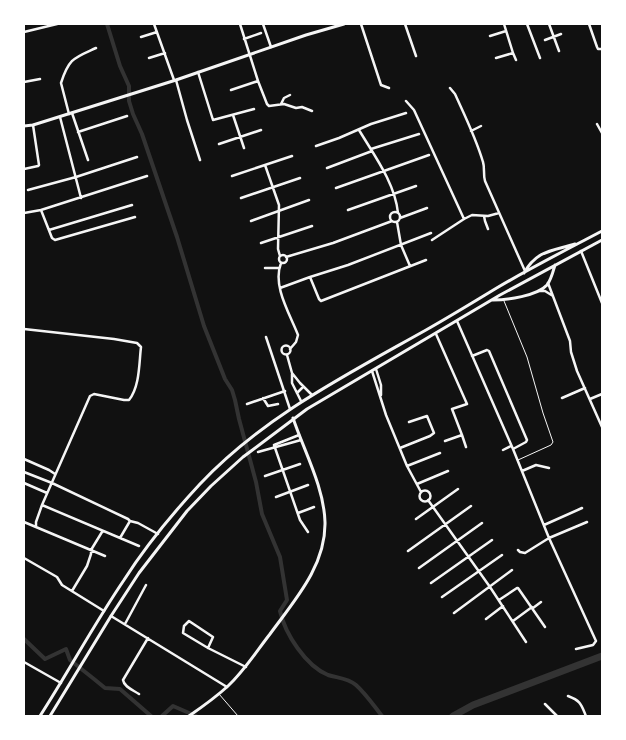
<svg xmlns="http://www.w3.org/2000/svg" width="626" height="740" font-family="Roboto,sans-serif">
<rect width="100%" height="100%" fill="#111"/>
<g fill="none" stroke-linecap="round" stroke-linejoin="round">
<!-- canal -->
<path stroke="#333" stroke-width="4" d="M107 24 120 66 129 86V101L133 114 142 134 177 237 204 326 225 379 232 390 235 400 239 419 256 482 262 514 280 557 287 600 280 611C285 634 306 666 328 675 338 678 348 678 356 685 366 694 374 706 382 716
M24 639 45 659 66 649 70 660 94 679 105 688 120 689 151 716
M162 716 173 706 196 716"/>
<!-- river -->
<path stroke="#333" stroke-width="7" d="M453 716 473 705 602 656"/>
<!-- service -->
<path stroke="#f5f5f5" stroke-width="1" d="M504 301 527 357 543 413 553 442 551 445 518 460
M219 694 238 716"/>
<!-- minor -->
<path stroke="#f5f5f5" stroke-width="2.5" d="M154 24 174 80
M263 24 271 47
M361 24 381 85 389 88
M405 24 416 56
M527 24 540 58
M549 24 559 51
M589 24 597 47 598 49H602
M24 32 57 24
M490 36 506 31
M141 37 157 32
M244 39 261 33
M545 40 561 34
M513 53 516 60
M149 58 165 53
M496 58 513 53 504 24
M198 72 213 120 254 109
M176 80 187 120 200 160
M258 81 267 104 269 106 284 104 296 108 302 107 312 111
M24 82 40 79
M450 88 455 94C465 116 476 138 483 162 485 168 483 174 485 181L525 271
M231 90 258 81 240 24
M406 101 414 110 464 219
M281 104 284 98 290 95
M72 113 88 160
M69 114 61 83C69 58 74 58 96 48
M233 115 244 148
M60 117 81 198
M597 124 602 133
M359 130C374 155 395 183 398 213
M471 131 481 126
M78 132 127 116
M219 144 261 130
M316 146 339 138 371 124 406 113
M371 149 419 134
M265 165 279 205 278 249 280 256
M327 168 372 151
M24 169 38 166 39 165 33 125
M232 176 292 156
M336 188 429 155
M28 190 76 177 137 157
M241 198 300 178
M41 210 52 238 55 240 135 217
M348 210 416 186
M390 217a5 5 0 1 1 10 0a5 5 0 1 1-10 0Z
M24 213 41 210 147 176
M484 216 485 221 488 229
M400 218 427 208
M251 221 309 200
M397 222 401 245 410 266
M49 230 132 205
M432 240 464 219 472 215 488 216 499 213
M261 243 312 226
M581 251 602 303
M279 259a4 4 0 1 1 8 0a4 4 0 1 1-8 0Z
M286 257 333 243 392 221
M281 263C272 286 290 314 298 335L296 342 290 349
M265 268H279
M310 277 319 299 321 301 426 260
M548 283 570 341 571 352 577 371 602 427
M280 288 310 277 348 265 431 233
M538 291H545L553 296
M457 321 513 449 549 538 596 641 593 645 576 649
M24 329 114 339 137 343 141 347C139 363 140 386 129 400H124L94 394 90 396 42 505 36 522V526
M436 334 467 404 452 409 462 435 445 441
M266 337 290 409
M281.5 350a4.5 4.5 0 1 1 9 0a4.5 4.5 0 1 1-9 0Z
M287 355 292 373 300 383 312 395
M472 356 487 350 489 351 527 440 526 442 513 449
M376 369 381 385V395
M372 371 386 415 407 466 421 492
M292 374V383L301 401
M297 393 303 387
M263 398 268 406 278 404
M562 398 585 388
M590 399 602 394
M247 404 285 391
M462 435 466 447
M274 445 300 520 308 532
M274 445 299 435
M400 448 430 436 434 433 427 416 409 422
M503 450 511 446
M258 452 301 440
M24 459 49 470 55 474
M407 466 440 453
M522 471 536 465 549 468
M24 472 52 483 128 519 130 521 138 523 158 534
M265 476 300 464
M24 483 47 493
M417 484 448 471
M419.5 496a5.5 5.5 0 1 1 11 0a5.5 5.5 0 1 1-11 0Z
M276 497 308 485
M428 500 490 587 526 642
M42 505 139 546
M298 513 314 507
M416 519 458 489
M24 522 105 556
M544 525 582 508
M120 538 130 521
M518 550 520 552 525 553 549 538 587 522
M408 551 471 506
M24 558 57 577 62 585 104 611
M419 568 482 523
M431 583 492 540
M72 591 87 566 91 554V550L102 532
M442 597 502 555
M499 600 517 588H518L545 627
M533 608 541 602
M454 613 512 570
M111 616 227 687
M486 619 503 606
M513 621 532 607
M125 624 146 585
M208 648 213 637 189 621 184 626 183 633 208 648 246 667
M24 662 61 683
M139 694C133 690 124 687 123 680L148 638
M568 696C581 701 581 704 586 716
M545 704 557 716"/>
<!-- tertiary -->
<path stroke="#f5f5f5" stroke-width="3" d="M189 716C202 707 216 697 228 686 244 671 256 652 270 634 294 601 326 566 325 522 324 487 304 451 293 418"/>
<!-- secondary -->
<path stroke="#f5f5f5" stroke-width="3" d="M24 126 33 125 176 80 306 35 344 24
M524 273C537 250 552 251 575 244
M493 300C507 300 537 296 547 285 551 280 553 272 555 265
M40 716C69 671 94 624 124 580 145 547 173 513 200 484 263 417 346 375 426 330 449 317 472 303 495 289 530 268 566 250 602 231
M50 716 111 616 139 573 187 511 211 486 243 457 307 409 500 295 602 240"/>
</g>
<!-- border -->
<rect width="626" height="740" fill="none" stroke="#ffffff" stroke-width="50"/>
</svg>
